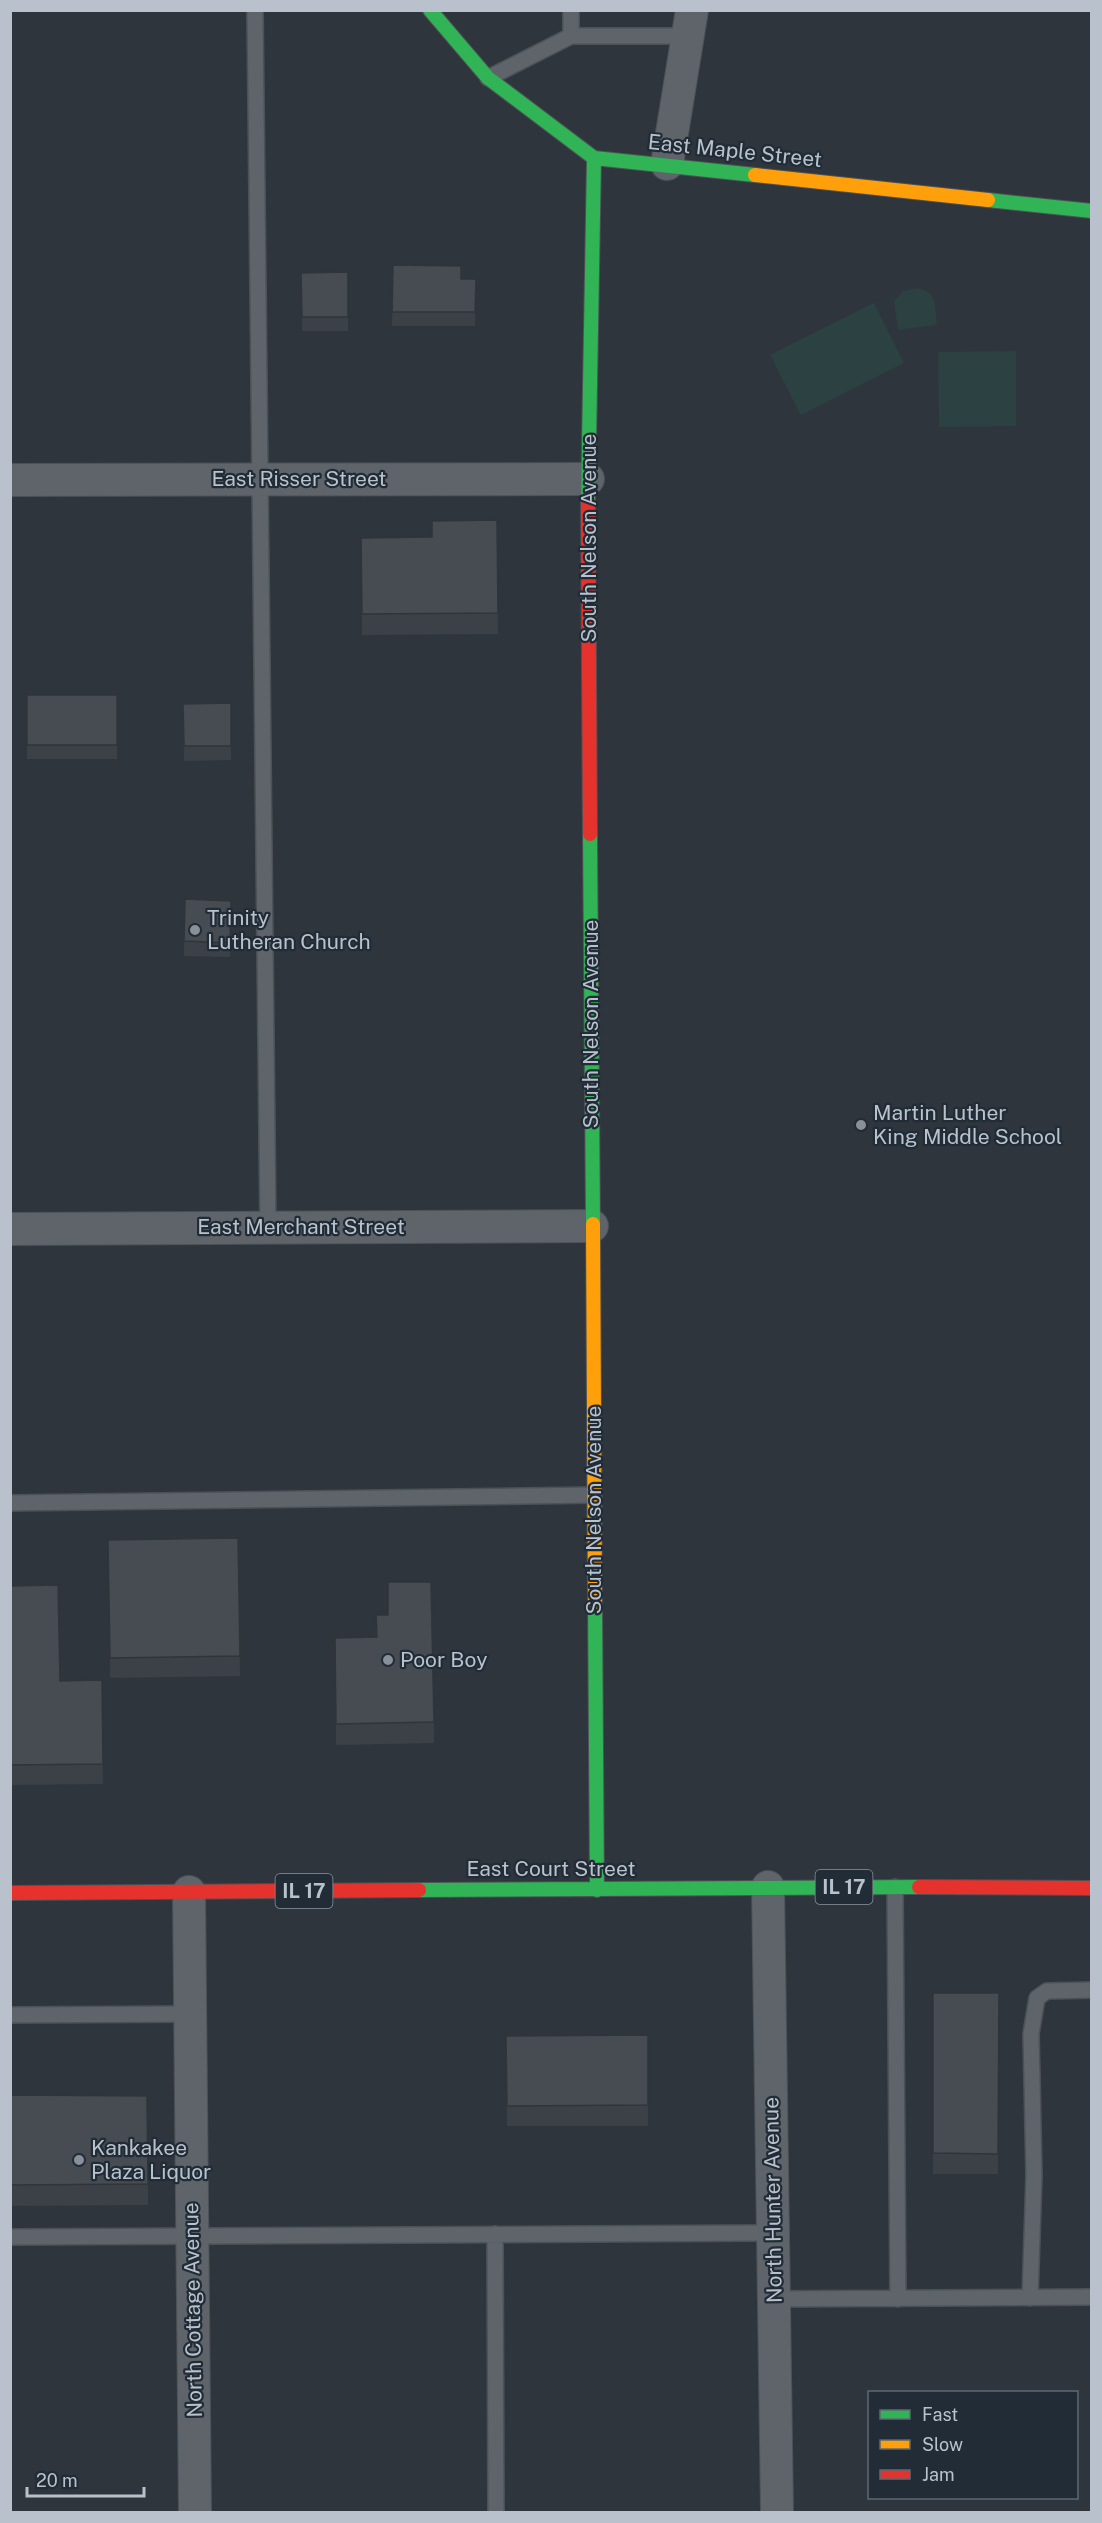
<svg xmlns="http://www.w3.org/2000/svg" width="1102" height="2523" font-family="'Public Sans',sans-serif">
<rect width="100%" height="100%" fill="#2e353c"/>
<!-- green -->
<path fill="#2b4142" d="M918 288C938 292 935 308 937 325L898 330 894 301 903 291Z
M874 303 904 363 801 415 770 355Z
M1016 351V426L939 427 938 352Z"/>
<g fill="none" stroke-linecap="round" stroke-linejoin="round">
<defs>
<path id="lane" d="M255 10 268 1228
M571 10V36
M488 78 571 36H688
M10 1503 594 1495
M895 1887 898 2299
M10 2015 190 2014
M495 2234 496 2512
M10 2237 773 2233
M1030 2298 1034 2175 1031 2034 1037 1998 1047 1991 1092 1990
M774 2299 1092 2297"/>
<path id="street" d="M667 164 692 10
M10 480 588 479
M10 1229 592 1226
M768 1887 777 2512
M189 1892 195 2512"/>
<path id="fast" d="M430 10 488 78 594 158 755 175
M988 200 1092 211
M588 501 594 158
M590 834 593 1224
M595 1602 597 1890
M419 1890 919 1887"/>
<path id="slow" d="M755 175 988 200
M593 1224 595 1602"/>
<path id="jam" d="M588 501 590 834
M919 1887 1092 1888
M10 1893 419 1890"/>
</defs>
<!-- lane casing -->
<use href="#lane" stroke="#4c5156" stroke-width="18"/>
<!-- street casing -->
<use href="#street" stroke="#4c5156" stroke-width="34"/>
<!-- fast casing -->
<use href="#fast" stroke="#4c5156" stroke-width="16"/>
<!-- slow casing -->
<use href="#slow" stroke="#4c5156" stroke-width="16"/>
<!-- jam casing -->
<use href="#jam" stroke="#4c5156" stroke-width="16"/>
<!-- lane -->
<use href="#lane" stroke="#5e646a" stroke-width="15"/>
<!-- street -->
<use href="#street" stroke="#5e646a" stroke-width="32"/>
<!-- fast -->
<use href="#fast" stroke="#30b455" stroke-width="14"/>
<!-- slow -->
<use href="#slow" stroke="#ff9f0a" stroke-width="14"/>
<!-- jam -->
<use href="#jam" stroke="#e5322d" stroke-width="14"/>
</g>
<!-- wall -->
<path fill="#3c4147" d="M393 265 461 279H476L475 326H392Z
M348 272V331H302L301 273Z
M497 520 498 634 362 635 361 538 432 537V521Z
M27 695H117V759H27Z
M183 704 231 746V760L184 761Z
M231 915 230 957 184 956V941Z
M238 1538 240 1676 110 1678 108 1540Z
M10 1586 60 1681 102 1680 103 1784 10 1785Z
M376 1615 434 1722V1743L336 1745 335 1638 376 1637Z
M933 1993H999L998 2174H933Z
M648 2035V2126H507L506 2036Z
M10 2095 148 2184V2205L10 2206Z"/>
<!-- building -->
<path fill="#464c52" stroke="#313539" stroke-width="1.5" d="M393 265 461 266V279H476L475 312H392Z
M348 272V317H302L301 273Z
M497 520 498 613 362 614 361 538 432 537V521Z
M27 695H117V745H27Z
M231 703V746H184L183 704Z
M185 899 231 901 230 943 184 941Z
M238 1538 240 1656 110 1658 108 1540Z
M388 1582H431L434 1722 336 1724 335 1638 377 1637 376 1615H388Z
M58 1585 60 1681 102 1680 103 1764 10 1765V1586Z
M933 1993H999L998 2154 933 2153Z
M648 2035V2105L507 2106 506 2036Z
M10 2095 147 2096 148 2184 10 2185Z"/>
<!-- markers -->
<g fill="#88919a" stroke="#212c37" stroke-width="2">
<circle cx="195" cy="930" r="6"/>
<circle cx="861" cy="1125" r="6"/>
<circle cx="388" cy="1660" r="6"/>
<circle cx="79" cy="2160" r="6"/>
</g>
<g text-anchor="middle" stroke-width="4.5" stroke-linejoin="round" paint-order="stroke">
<!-- shield labels -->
<g fill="#212c37" stroke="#8b959f" stroke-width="1.5">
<rect x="815.5" y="1870" width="57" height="34" rx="4.5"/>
<rect x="275.5" y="1874" width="57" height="34" rx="4.5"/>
</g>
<g font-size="20" font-weight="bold" fill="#b9c2cc">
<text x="844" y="1894">IL 17</text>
<text x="304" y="1898">IL 17</text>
</g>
<!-- street labels -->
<g font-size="21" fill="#b9c2cc" stroke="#212c37">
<text transform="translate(735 151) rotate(6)" y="7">East Maple Street</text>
<text x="299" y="486">East Risser Street</text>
<text transform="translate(589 538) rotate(-90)" y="7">South Nelson Avenue</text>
<text transform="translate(591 1024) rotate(-90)" y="7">South Nelson Avenue</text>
<text x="301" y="1234">East Merchant Street</text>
<text transform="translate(594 1510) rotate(-90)" y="7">South Nelson Avenue</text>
<text x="551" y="1876">East Court Street</text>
<text transform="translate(773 2200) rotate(-91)" y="7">North Hunter Avenue</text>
<text transform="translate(193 2310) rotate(-91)" y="7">North Cottage Avenue</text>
</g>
<!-- poi labels -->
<g font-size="21" fill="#b9c2cc" stroke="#212c37" text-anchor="start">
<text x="207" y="925">Trinity<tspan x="207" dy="24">Lutheran Church</tspan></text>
<text x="873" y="1120">Martin Luther<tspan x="873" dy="24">King Middle School</tspan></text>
<text x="400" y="1667">Poor Boy</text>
<text x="91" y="2155">Kankakee<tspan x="91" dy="24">Plaza Liquor</tspan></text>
</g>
</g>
<!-- border -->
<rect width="1102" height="2523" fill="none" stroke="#b9c2cc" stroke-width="24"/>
<!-- legend -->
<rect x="868" y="2391" width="210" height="108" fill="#212c37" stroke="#5e6873" stroke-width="1.5"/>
<rect x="880" y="2410" width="30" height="9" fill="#30b455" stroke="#5e6873" stroke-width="1.5"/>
<text x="922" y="2421" font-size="18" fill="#b9c2cc">Fast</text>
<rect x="880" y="2440" width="30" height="9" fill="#ff9f0a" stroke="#5e6873" stroke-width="1.5"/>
<text x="922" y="2451" font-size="18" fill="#b9c2cc">Slow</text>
<rect x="880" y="2470" width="30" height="9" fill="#e5322d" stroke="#5e6873" stroke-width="1.5"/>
<text x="922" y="2481" font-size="18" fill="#b9c2cc">Jam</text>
<!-- scale -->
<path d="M27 2487v9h117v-9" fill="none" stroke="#b9c2cc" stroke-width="3"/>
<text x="36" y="2487" font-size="18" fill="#b9c2cc" stroke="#212c37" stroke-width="4.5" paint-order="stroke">20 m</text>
</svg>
